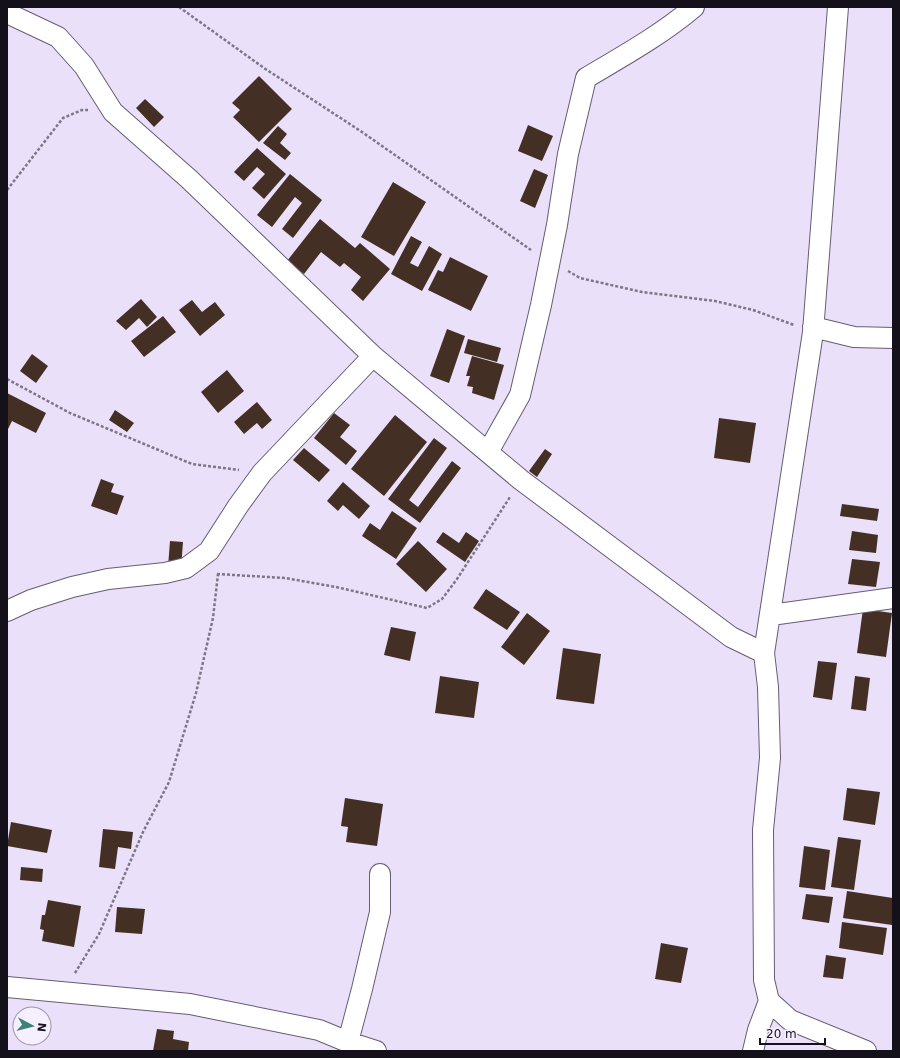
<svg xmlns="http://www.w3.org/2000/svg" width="900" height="1058" font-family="'DejaVu Sans',sans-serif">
<rect width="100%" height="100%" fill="#ebe0f9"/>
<!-- building -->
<path fill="#442f25" d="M259 76 292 109 259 142 233 117 240 110 232 103Z
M145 99 164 117 154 127 136 108Z
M528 125 553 136 542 161 518 151Z
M278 126 287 134 280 143 291 153 285 160 263 143Z
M257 148 286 174 264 199 252 188 265 174 257 167 244 181 234 172Z
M534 169 548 175 535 208 520 201Z
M290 174 322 200 293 238 282 229 302 203 295 197 272 227 257 215Z
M393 182 426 202 394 256 361 237Z
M320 219 355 248 360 243 390 269 363 301 351 290 361 277 344 263 340 267 321 252 304 274 287 261Z
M411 236 422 242 410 263 418 267 429 246 442 254 422 291 391 274Z
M450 257 488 276 471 311 428 290 438 270 443 272Z
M141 299 157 317 147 327 139 318 126 330 116 321Z
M192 300 202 312 215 302 225 315 200 336 179 310Z
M163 316 176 332 144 357 131 341Z
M447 329 465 336 449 383 430 376Z
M468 339 501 348 497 362 464 353Z
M32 354 48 366 36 383 20 371Z
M472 356 504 365 494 400 472 393 473 387 467 386 470 376H466Z
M227 370 244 391 218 413 201 392Z
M7 393 46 413 36 433 12 421 7 431Z
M257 402 272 420 262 429 257 423 244 434 234 422Z
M115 410 134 423 127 432 109 420Z
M334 413 350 425 340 437 357 451 346 465 314 438Z
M395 415 427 442 384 496 351 469Z
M719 418 756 423 750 463 714 458Z
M434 438 447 448 409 500 418 507 452 461 461 468 420 523 388 499Z
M304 448 330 470 319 482 293 460Z
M545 449 552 454 537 477 529 471Z
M101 479 114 484 111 492 124 496 117 515 91 506Z
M343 482 370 506 359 519 343 505 338 511 327 501Z
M842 504 879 509 877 521 840 516Z
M392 511 417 528 396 559 362 536 370 523 380 530Z
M852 531 878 535 876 553 849 550Z
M443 532 459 543 466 532 479 541 465 562 436 542Z
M170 541 183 542 181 568 168 567Z
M418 541 447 569 426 592 396 564Z
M852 559 880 562 876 587 848 584Z
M486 589 520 612 507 630 473 608Z
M863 609 892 613 886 657 857 653Z
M527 613 550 631 524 665 501 647Z
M391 627 416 632 410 661 384 655Z
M563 648 601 654 594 704 556 699Z
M818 661 837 663 832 700 813 697Z
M440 676 479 682 474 718 435 713Z
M855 676 870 678 866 711 851 709Z
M847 788 880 792 875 825 843 820Z
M345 798 383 804 377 846 346 842 348 827 341 826Z
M11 822 52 830 47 853 7 846Z
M103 829 133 832 131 849 118 847 115 869 99 867Z
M838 837 861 840 854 890 831 887Z
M804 846 830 850 825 890 799 887Z
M21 867 43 869 42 882 20 880Z
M847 891 893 898 892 925 843 918Z
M806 894 833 897 829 923 802 919Z
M48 900 81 906 74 947 42 941 44 930 40 929 42 915H45Z
M117 907 145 909 142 934 115 932Z
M842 922 887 928 883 955 839 948Z
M661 943 688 948 681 983 655 979Z
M826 955 846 958 843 979 823 977Z
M157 1029 174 1031 173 1039 189 1042 188 1051H153Z"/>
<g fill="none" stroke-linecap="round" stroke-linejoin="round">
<defs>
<path id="street" d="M838 7 813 332 764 653 768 687 770 758 763 830 764 980 769 1001 790 1020 866 1051
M7 13 58 37 84 66 113 112 189 179 373 356 521 480 731 637 764 653
M813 327 854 337 893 338
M488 452 520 395 541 305 557 225 568 154 586 78C623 56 661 35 694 7
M7 611 31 600 72 587 108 579 165 573 186 568 209 551 238 506 262 473 373 356
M771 615 893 598
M7 987 190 1004 319 1030 348 1042 376 1051
M348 1042 362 989 380 912V874
M753 1051 758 1030 769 1001"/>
</defs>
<!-- street casing -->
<use href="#street" stroke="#675d73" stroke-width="22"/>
<!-- path -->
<path stroke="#7d7687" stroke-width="2.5" stroke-dasharray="3 2" stroke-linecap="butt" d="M179 7 264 68 362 132 531 250
M7 190 63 118 82 110H88
M568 271 580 278 642 292 715 301 753 310 794 325
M7 379 70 413 192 464 239 470
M217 574 285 578 336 587 427 608 442 599 457 579 510 497
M75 973 99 934 143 832 169 782 196 693 213 618 218 574"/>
<!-- street -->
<use href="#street" stroke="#fff" stroke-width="20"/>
</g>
<!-- border -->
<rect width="900" height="1058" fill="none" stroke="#15111a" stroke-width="16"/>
<!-- north arrow -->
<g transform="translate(32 1026) rotate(97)"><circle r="19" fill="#f6efff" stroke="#9c96a3"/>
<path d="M0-3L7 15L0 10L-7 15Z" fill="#3e8175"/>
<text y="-6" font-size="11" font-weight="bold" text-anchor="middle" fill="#15111a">N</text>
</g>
<!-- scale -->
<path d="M760 1038v6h65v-6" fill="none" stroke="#15111a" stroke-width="2"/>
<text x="766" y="1038" font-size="12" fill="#15111a" stroke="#f6efff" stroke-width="3" paint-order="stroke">20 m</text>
</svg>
